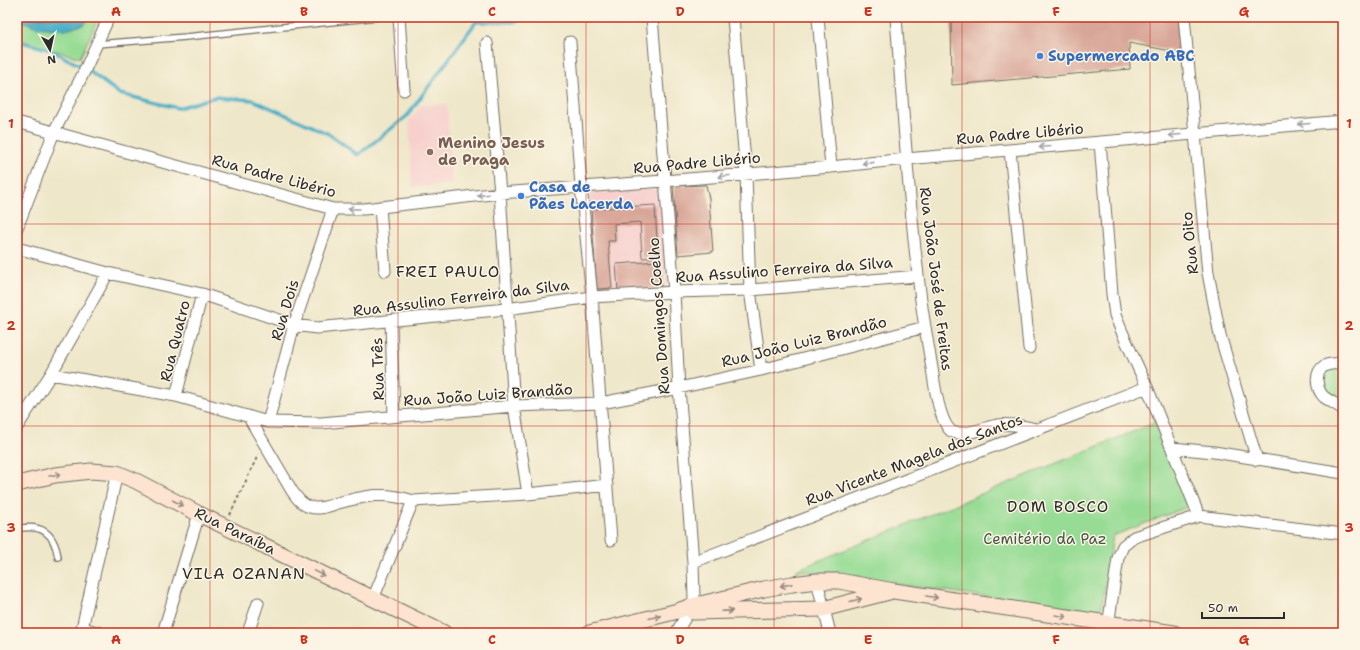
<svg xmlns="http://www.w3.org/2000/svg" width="1360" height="650" font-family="'Shantell Sans',sans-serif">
<rect width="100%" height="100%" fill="#fcf5e5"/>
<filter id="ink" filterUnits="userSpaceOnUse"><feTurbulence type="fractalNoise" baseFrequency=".025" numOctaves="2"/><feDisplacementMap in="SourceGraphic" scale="8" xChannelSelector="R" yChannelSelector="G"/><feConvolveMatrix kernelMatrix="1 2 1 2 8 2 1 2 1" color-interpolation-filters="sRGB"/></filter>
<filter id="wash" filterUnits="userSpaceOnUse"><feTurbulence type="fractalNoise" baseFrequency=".012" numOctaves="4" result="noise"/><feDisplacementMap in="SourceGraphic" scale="16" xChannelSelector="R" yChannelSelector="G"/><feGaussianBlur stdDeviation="0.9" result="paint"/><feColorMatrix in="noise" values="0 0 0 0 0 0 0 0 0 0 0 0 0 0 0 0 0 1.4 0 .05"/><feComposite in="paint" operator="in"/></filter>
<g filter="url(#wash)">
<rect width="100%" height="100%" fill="#efe7c9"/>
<!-- built -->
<path fill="#f7d0cd" d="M447 104 452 184 412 187 409 120 421 105Z
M660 188 667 289 595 294 588 193Z"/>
<!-- green -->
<path fill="#97dc94" stroke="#618460" d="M17 17H99L80 58 17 39Z
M1343 365V408L1325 396 1318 382 1327 367Z
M1159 421 1190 506 1113 536 1101 613 796 570Z"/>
<!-- water -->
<path fill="#48afc7" stroke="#3a6d79" d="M17 17H88L85 24 66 30 37 27 17 19Z"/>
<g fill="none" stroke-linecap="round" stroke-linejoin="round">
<!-- stream -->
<path stroke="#48afc7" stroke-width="3.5" d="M17 41 48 49 85 68 120 94 178 108 215 97 253 100 329 134 358 155 407 116 476 22H512L532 17"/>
</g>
<g id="blocks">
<!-- building -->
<path fill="#d8a698" d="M951 17H1178L1182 53 1129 43 1130 69 952 85Z
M706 185 709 199 713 252 678 255 673 186Z
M655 205 658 257 642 258 640 222 614 224 615 241H608L612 288 597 289 591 209Z
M659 261 661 287 618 291 616 264Z"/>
</g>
</g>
<g filter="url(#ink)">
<use href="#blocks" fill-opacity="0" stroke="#706d62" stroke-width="1"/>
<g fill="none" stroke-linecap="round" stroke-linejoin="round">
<defs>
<path id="lane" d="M97 44 186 37 378 17
M17 529C41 524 54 532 58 557"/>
<path id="street" d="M399 17 404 90
M652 17 674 292 679 388 693 562 694 599 692 606 676 633
M733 17 746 174 750 290 761 370
M818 17 831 167
M896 17C903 111 909 206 921 300 924 323 928 345 932 368 934 383 936 398 941 413 943 419 946 427 951 431 960 438 986 427 998 425 1011 423 1024 426 1036 429
M1184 17 1208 273 1220 335 1257 460
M570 42 581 186 592 297 611 540
M487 43 500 193 514 406 528 494
M17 122 333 209H364L500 193 664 181 831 167 906 159 1343 121
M1100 142 1112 294 1115 315 1122 332 1147 387 1199 516
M1010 150 1029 348
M380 207 385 271
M17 228 54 132 83 74 109 17
M17 248 108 273 202 294 294 325 317 328 506 309 592 297 674 292 750 290 918 276
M391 322 394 416
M1343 363C1337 364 1330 363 1324 366 1314 373 1316 389 1324 397 1330 401 1337 405 1343 409
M51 374 176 396 268 422 321 423 514 406 601 403 679 388 761 370 925 327
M176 396 202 294
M248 416 292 491C297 498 302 505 310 507 319 510 329 506 338 503 366 496 384 491 413 501L528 494 607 485
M268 422 294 325 333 209
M17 427 51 374 108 273
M1172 448 1214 452 1343 473
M693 562 1147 387
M817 581 830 633
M373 599 413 501
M83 628 100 633
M81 633 117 473
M163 633 199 514
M248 633 258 603
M1107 633 1118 558 1123 546 1134 537 1199 516 1343 534"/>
<path id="secondary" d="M17 484 55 475 91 471 117 473 136 481 199 514 444 633
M693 612 823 609 889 592
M589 633 674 612 692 606 764 589 792 584 817 581H839L894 591 1174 633"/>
</defs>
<!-- lane casing -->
<use href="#lane" stroke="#706d62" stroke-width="8"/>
<!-- street casing -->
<use href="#street" stroke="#706d62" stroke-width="13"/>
<!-- secondary casing -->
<use href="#secondary" stroke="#706d62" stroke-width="17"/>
<!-- path -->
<path stroke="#706d62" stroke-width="2" stroke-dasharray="3 3" stroke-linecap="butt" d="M230 515 258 455"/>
<!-- lane -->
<use href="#lane" stroke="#fff" stroke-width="5.5"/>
<!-- street -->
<use href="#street" stroke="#fff" stroke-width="11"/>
<!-- secondary -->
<use href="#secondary" stroke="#fde4d1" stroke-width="15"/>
</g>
<!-- one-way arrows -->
<defs><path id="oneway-shaft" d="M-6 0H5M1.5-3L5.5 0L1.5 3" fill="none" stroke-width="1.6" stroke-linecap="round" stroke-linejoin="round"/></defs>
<g stroke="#a0a0a0">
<use href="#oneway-shaft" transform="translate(1304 124) rotate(175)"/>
<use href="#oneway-shaft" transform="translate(1175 135) rotate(175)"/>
<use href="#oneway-shaft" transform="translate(1045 147) rotate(175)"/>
<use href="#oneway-shaft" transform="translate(868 163) rotate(174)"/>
<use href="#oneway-shaft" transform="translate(724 176) rotate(175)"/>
<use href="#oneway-shaft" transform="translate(483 195) rotate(173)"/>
<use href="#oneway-shaft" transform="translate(354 209) rotate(-180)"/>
</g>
<g stroke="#94887e">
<use href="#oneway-shaft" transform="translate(55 475) rotate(-10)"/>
<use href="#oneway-shaft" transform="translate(178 503) rotate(28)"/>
<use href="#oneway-shaft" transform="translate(319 573) rotate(26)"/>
<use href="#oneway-shaft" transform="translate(786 585) rotate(169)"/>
<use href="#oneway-shaft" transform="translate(932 597) rotate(9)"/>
<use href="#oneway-shaft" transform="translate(856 600) rotate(-14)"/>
<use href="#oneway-shaft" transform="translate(727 611) rotate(-2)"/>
<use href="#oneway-shaft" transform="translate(1061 616) rotate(9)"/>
<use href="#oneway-shaft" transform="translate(655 617) rotate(-14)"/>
</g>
</g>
<!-- grid -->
<path fill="none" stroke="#c8321e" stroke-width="1" stroke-opacity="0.55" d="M210 17V633M398 17V633M586 17V633M774 17V633M962 17V633M1150 17V633M17 224H1343M17 426H1343"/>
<!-- markers -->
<g fill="#3f7fe0" stroke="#fcf5e5" stroke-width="1.5">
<circle cx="1040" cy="56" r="4"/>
<circle cx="521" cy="196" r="4"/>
</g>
<circle fill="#8d6e63" stroke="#fcf5e5" stroke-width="1.5" cx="430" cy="152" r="4"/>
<g text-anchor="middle" stroke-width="3" stroke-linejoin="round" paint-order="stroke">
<!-- shop labels -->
<g font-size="15" font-weight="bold" fill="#366cbe" stroke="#fcf5e5" text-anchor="start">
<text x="1048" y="61">Supermercado ABC</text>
<text x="529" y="192">Casa de<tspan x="529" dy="17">Pães Lacerda</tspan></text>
</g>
<!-- street labels -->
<g font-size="15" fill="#2b2b2b" stroke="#fcf5e5">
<text transform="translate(1020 134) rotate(-5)" y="5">Rua Padre Libério</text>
<text transform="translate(697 163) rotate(-5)" y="5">Rua Padre Libério</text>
<text transform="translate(274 176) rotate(15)" y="5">Rua Padre Libério</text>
<text transform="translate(1190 243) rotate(-96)" y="5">Rua Oito</text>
<text transform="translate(784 270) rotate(-4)" y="5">Rua Assulino Ferreira da Silva</text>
<text transform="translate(936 279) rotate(83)" y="5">Rua João José de Freitas</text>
<text transform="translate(461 298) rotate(-7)" y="5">Rua Assulino Ferreira da Silva</text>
<text transform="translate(285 310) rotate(-73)" y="5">Rua Dois</text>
<text transform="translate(659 316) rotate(-94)" y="5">Rua Domingos Coelho</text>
<text transform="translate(175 341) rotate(-76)" y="5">Rua Quatro</text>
<text transform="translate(804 342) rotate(-14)" y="5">Rua João Luiz Brandão</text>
<text transform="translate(378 369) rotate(-92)" y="5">Rua Três</text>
<text transform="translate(488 395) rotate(-4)" y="5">Rua João Luiz Brandão</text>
<text transform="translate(914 460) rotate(-21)" y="5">Rua Vicente Magela dos Santos</text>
<text transform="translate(235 531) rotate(26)" y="5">Rua Paraíba</text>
</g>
<!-- education labels -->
<g font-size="15" font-weight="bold" fill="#785e54" stroke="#fcf5e5" text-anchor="start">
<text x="438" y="148">Menino Jesus<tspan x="438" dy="17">de Praga</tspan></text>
</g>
<!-- park labels -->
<g font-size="15" fill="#465745" stroke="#fcf5e5">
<text x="1045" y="544">Cemitério da Paz</text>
</g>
<!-- neighbourhood labels -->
<g font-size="16" letter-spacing="1" fill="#2b2b2b" stroke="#fcf5e5">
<text x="448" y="277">FREI PAULO</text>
<text x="1058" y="512">DOM BOSCO</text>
<text x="244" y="579">VILA OZANAN</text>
</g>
</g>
<!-- margin -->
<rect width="1360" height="650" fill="none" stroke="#fcf5e5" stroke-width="44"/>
<!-- north arrow -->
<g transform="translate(50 50) rotate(171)" stroke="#fcf5e5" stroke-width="3" paint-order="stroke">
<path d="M0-3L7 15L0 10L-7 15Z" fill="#2b2b2b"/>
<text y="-6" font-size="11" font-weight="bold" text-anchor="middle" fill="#2b2b2b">N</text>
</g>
<!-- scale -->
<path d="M1202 612v6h82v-6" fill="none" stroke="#2b2b2b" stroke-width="2"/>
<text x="1208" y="612" font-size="12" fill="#2b2b2b" stroke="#fcf5e5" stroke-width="3" paint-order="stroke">50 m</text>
<rect x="22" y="22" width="1316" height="606" fill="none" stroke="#c8321e" stroke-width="1.5"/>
<g font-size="13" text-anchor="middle" font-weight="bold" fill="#c8321e">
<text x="116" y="16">A</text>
<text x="304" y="16">B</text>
<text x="492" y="16">C</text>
<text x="680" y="16">D</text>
<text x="868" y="16">E</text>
<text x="1056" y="16">F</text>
<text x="1244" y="16">G</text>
<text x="11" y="128">1</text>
<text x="1349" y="128">1</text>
<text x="11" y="330">2</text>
<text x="1349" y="330">2</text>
<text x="11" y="532">3</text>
<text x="1349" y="532">3</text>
<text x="116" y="644">A</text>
<text x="304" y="644">B</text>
<text x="492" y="644">C</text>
<text x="680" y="644">D</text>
<text x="868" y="644">E</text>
<text x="1056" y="644">F</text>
<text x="1244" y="644">G</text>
</g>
</svg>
